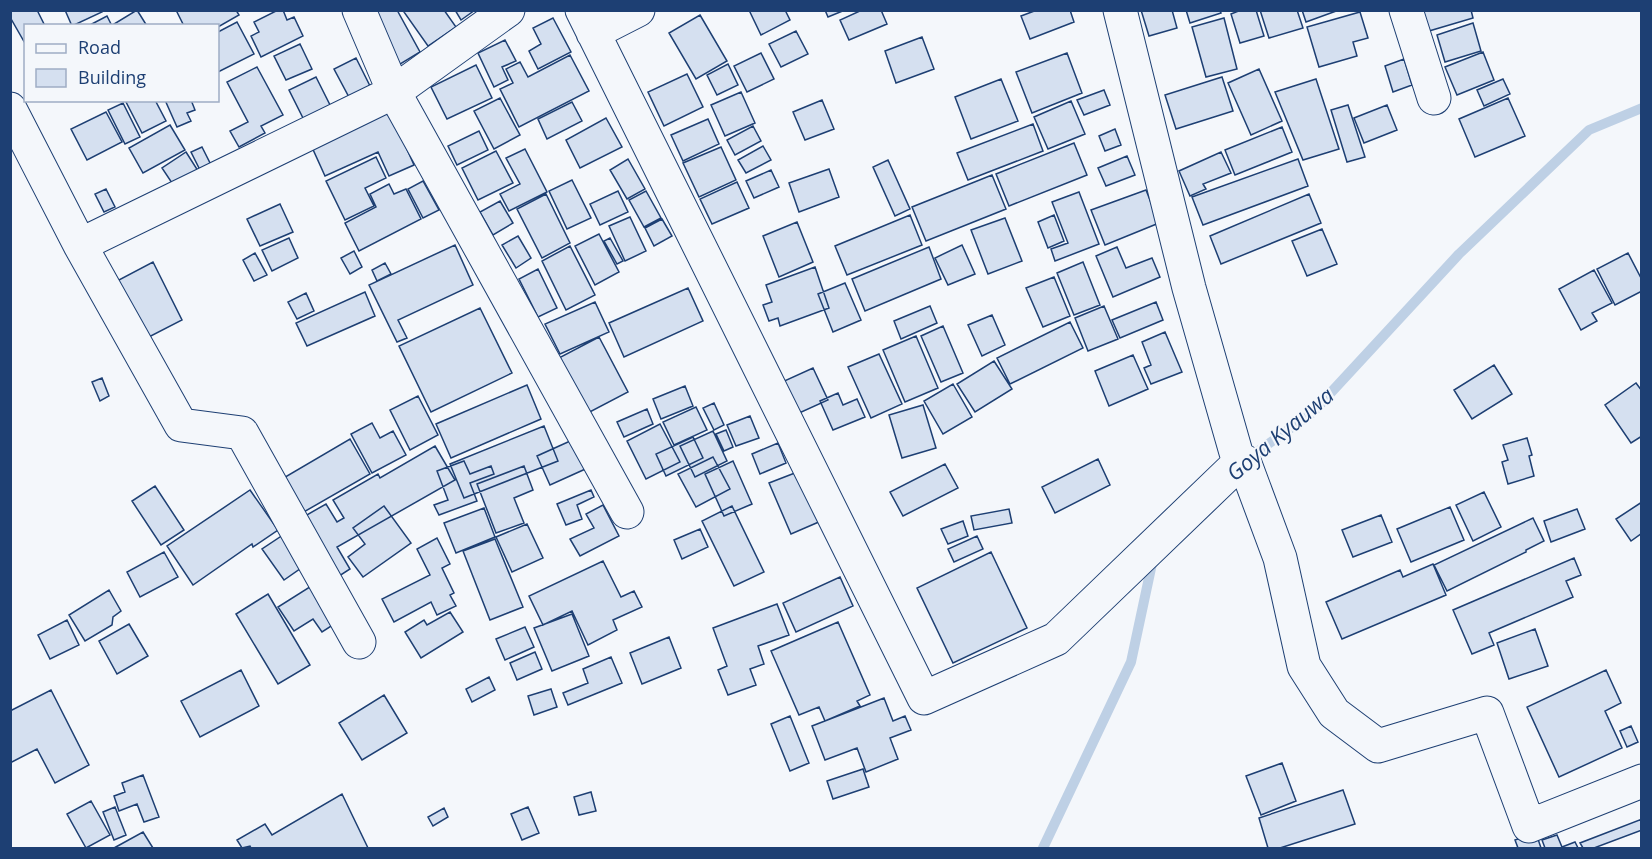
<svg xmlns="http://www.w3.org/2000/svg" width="1652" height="859" font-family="'Open Sans',sans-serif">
<rect width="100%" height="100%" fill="#f4f7fb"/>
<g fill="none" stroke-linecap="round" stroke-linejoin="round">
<!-- stream -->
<path stroke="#bed0e5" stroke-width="10" d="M1247 459 1312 413 1459 254 1589 130 1642 108
M1043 848 1131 662 1153 559"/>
</g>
<!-- building -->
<path fill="#d5e0f0" stroke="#1d3f73" stroke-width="1.5" d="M10 10H37L45 26H26V45L10 17Z
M65 10H101L102 12 72 26Z
M137 10 147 26H115L114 24Z
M176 10H236L239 15 218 27 184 26Z
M278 10H283L287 20 294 17 303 36 261 57 251 36 259 32 254 22Z
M375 10H397L420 52 397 66Z
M407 10H444L456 27 428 46 404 12Z
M455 10H475L461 20Z
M749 10H785L790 20 761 35Z
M825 10H845L828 17Z
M862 10H881L887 24 849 40 840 20Z
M1037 10H1070L1074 22 1030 39 1021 16Z
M1141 10H1172L1177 28 1149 36Z
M1186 10H1220L1221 13 1190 23Z
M1241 10H1256L1264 36 1240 43 1231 14Z
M1260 10H1297L1303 28 1269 38Z
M1302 10H1339L1306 22Z
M1423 10H1471L1473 18 1429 31Z
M1360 12 1368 38 1353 42 1357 56 1319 67 1307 27Z
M700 15 727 61 696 79 669 33Z
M107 16 112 26H88Z
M553 18 571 52 538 69 529 51 541 44 533 28Z
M1224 18 1237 69 1206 77 1192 27Z
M237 22 254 54 218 72V32Z
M1473 23 1481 51 1445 62 1437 35Z
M796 31 808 54 781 67 769 44Z
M922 37 934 69 896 83 885 51Z
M505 40 516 61 502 67 508 80 494 87 478 53Z
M300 44 312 69 286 80 274 56Z
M1483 52 1494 80 1457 95 1445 67Z
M761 53 774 79 747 92 734 66Z
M1067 53 1082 93 1032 113 1016 72Z
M570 55 589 91 519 127 500 89 513 83 506 69 520 62 528 77Z
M356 58 371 88 350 99 334 69Z
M1404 59 1412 85 1393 92 1385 66Z
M728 64 738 85 717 95 707 75Z
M476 65 492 98 447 119 431 87Z
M257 67 283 115 261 126 265 133 239 147 230 131 248 122 227 82Z
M1259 69 1282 121 1251 135 1228 83Z
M687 74 703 107 664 126 648 92Z
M316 77 331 107 304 120 289 90Z
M1222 77 1233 111 1176 129 1165 95Z
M1001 79 1018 121 971 139 955 97Z
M1316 79 1339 149 1303 160 1275 92Z
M1503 79 1510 94 1484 106 1477 90Z
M1104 90 1110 105 1084 115 1077 100Z
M741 92 755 123 725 136 711 105Z
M500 98 520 135 494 149 474 111Z
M1508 98 1525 136 1475 157 1459 119Z
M125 100H155L166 121 142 133Z
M165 100H191L195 110 187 113 191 121 177 127Z
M822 100 834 129 805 140 793 112Z
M1071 101 1085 134 1048 149 1034 117Z
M572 102 582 121 547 139 538 119Z
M123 103 140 137 125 144 108 110Z
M1348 105 1365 157 1347 162 1331 110Z
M1387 105 1397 130 1364 143 1354 118Z
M389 109 414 165 389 176 378 152 325 176 311 145Z
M106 112 122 142 87 160 71 129Z
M606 118 622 147 580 168 566 140Z
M708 119 719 144 683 161 671 135Z
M1033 124 1043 151 968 180 957 153Z
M170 125 185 150 143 173 129 148Z
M753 126 761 141 735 155 727 140Z
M1282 127 1292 152 1235 175 1225 150Z
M1115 129 1121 145 1105 151 1099 136Z
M479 131 488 150 457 165 448 146Z
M1074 143 1087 175 1009 206 996 174Z
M763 146 771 160 746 173 738 160Z
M202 147 211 165 200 170 191 152Z
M721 147 736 180 699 197 683 163Z
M525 149 547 192 509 211 500 194 520 184 506 158Z
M496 151 513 183 478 200 462 168Z
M186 152 200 174 176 189 162 168Z
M1221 152 1231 173 1203 184 1206 189 1190 196 1179 171Z
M1127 156 1135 175 1106 186 1098 168Z
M376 157 386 178 365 188 374 206 345 220 326 181Z
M628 159 645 189 627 199 610 170Z
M1298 159 1308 186 1203 225 1192 197Z
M888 160 910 209 895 216 873 167Z
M829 169 839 197 799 212 789 183Z
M771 170 779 187 754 198 746 181Z
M992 175 1006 209 926 241 912 207Z
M572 180 591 218 567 229 549 191Z
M423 181 439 210 423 218 408 189Z
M737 182 749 208 712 224 700 199Z
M389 184 394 194 406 189 421 219 359 251 345 223 376 207 370 194Z
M106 189 115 207 104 212 95 194Z
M1146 190 1159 223 1105 245 1091 210Z
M618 191 628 212 600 225 590 204Z
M646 191 661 218 644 227 629 200Z
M1079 192 1099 244 1055 261 1051 249 1068 243 1052 202Z
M546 194 570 243 542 258 517 209Z
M1309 194 1321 223 1221 264 1210 236Z
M500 201 513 223 493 235 480 212Z
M280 204 293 232 260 246 247 219Z
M910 215 922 245 847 275 835 246Z
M1054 215 1064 241 1048 248 1038 222Z
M630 217 646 251 625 261 609 226Z
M1005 218 1022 261 988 274 971 230Z
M662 219 672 236 654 246 645 228Z
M797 222 813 262 779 277 763 236Z
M1322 229 1337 264 1307 276 1292 241Z
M599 234 619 272 595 285 575 246Z
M518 236 531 258 516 268 502 245Z
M289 238 298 258 272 271 262 250Z
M610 238 623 261 617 264 604 241Z
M455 245 473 285 398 320 407 338 397 342 369 285Z
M962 245 975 274 948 285 935 258Z
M570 246 595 295 566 310 542 261Z
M929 247 941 279 865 311 852 279Z
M1117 247 1126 268 1152 258 1160 277 1113 297 1096 256Z
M354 251 362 267 350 274 341 258Z
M255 253 267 275 254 281 243 260Z
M1628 253 1642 280V291L1615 305 1597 269Z
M153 262 182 320 145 339 115 282Z
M1083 262 1100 305 1074 315 1057 273Z
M385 263 391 274 377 281 372 270Z
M815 267 829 308 780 326 778 318 769 321 763 305 772 302 766 285Z
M538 269 557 308 538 317 519 279Z
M1594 270 1612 303 1592 313 1597 321 1581 330 1559 289Z
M1054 277 1070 316 1043 327 1026 288Z
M845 283 861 320 833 332 818 294Z
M688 288 703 321 624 357 609 323Z
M365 292 375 316 307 346 296 323Z
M306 293 314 311 297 319 288 302Z
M595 302 609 332 560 354 545 324Z
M1156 302 1163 320 1120 338 1112 320Z
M930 306 937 323 901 339 894 321Z
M1104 306 1118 339 1088 351 1075 318Z
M480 308 512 373 431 412 399 346Z
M992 315 1005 345 982 356 968 325Z
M1070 322 1083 348 1010 384 997 358Z
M943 326 963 373 941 382 921 336Z
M1165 332 1182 372 1151 384 1144 368 1151 365 1142 342Z
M916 336 938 388 905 402 883 350Z
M599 337 628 392 584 415 555 360Z
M879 354 902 404 871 418 848 367Z
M1133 355 1148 389 1109 406 1095 371Z
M994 361 1012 389 975 412 957 384Z
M1494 365 1512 394 1472 419 1454 390Z
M813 368 828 400 797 414 782 382Z
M102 378 109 396 100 401 92 382Z
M1636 383 1642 391V436L1631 443 1605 405Z
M953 384 972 417 943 434 924 401Z
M527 385 541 419 451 458 436 424Z
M685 386 693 406 661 419 653 399Z
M838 393 843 405 857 399 865 417 833 430 820 401Z
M418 396 438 435 410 450 390 410Z
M714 403 724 425 714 430 703 408Z
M923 405 936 448 902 458 889 415Z
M696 407 707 430 674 445 663 422Z
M647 409 653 424 624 437 617 422Z
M750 416 759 438 736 446 727 425Z
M372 423 380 438 393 431 406 455 372 473 351 434Z
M660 424 680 462 646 479 627 441Z
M544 426 558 461 464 498 450 464Z
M726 430 733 447 724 451 716 434Z
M713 431 727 461 695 477 680 446Z
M579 437 592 466 550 485 537 456Z
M693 437 703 458 666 476 656 454Z
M1527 438 1532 455 1529 456 1534 476 1508 484 1502 462 1508 460 1503 445Z
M350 439 370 474 295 517 275 483Z
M778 443 786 463 760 474 752 454Z
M435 446 455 480 337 547 350 569 333 580 298 520 326 504 337 522 344 518 333 500 378 474 380 478Z
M713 457 730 489 696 507 678 474Z
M1098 459 1110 485 1055 513 1042 487Z
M464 461 470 474 491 466 494 474 470 483 477 501 439 515 434 505 448 500 437 471Z
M733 461 752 504 724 516 705 474Z
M945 464 958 488 903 516 890 492Z
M524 466 533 490 514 498 524 523 496 533 477 484Z
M800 471 821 521 791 534 769 483Z
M155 486 184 530 161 545 132 501Z
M250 490 278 530 253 547 252 544 193 585 167 546Z
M591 490 594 497 577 505 582 519 566 525 557 504Z
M1484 492 1501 527 1473 541 1456 505Z
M1642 502V533L1631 541 1616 519Z
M603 505 619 536 580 556 570 539 594 528 586 514Z
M384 506 411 543 363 577 348 557 365 544 353 528Z
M732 506 764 572 734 586 702 521Z
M1450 507 1464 540 1411 562 1397 529Z
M484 508 495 537 456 553 444 523Z
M1009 509 1012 523 974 530 971 516Z
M1577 509 1585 529 1551 542 1544 521Z
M1381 515 1392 542 1353 557 1342 530Z
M1533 518 1544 541 1526 550V552L1447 591 1434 565Z
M963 521 968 536 948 544 941 529Z
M527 524 543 558 512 572 496 537Z
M700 529 708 547 682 559 674 540Z
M283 535 304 566 284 580 262 549Z
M977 536 983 549 954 562 948 549Z
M437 538 450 564 442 568 454 593 450 595 456 606 437 615 431 602 394 622 382 599 430 575 417 549Z
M495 539 523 607 490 620 463 551Z
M164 552 178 577 140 597 127 572Z
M991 552 1027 628 953 663 917 588Z
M1574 558 1581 575 1566 581 1573 597 1489 633 1494 645 1472 654 1453 610Z
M603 561 621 597 634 591 642 607 613 620 617 630 588 645 572 611 543 625 529 596Z
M1433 564 1446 595 1342 639 1326 602 1400 570 1403 577Z
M840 577 853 606 796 632 783 603Z
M316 583 339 621 322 632 313 619 294 631 278 607Z
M109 590 121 611 113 617 112 625 85 641 69 615Z
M268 594 310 665 278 684 236 614Z
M777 604 789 635 758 646 764 664 750 669 756 685 728 695 718 670 727 666 713 628Z
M450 612 463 632 421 658 405 632 424 620 427 625Z
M572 614 589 656 552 671 534 628Z
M67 620 79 645 50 659 38 635Z
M838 622 870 695 857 701 860 706 825 721 819 707 799 715 771 651Z
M129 624 148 656 117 674 99 641Z
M525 627 534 647 505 660 496 639Z
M1535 629 1548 666 1509 679 1497 643Z
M669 637 681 668 642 684 630 653Z
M535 652 542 669 517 680 510 663Z
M611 657 622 683 568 705 563 693 588 683 583 669Z
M241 670 259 706 200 737 181 701Z
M1606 670 1621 703 1605 711 1622 748 1559 777 1527 707Z
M489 677 495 690 472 702 466 689Z
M551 689 557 707 534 715 528 696Z
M51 690 89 765 55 783 37 749 10 763V711Z
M384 695 407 733 362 760 339 723Z
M884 698 893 721 905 716 911 730 890 738 898 759 866 772 857 748 825 760 812 726Z
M790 716 809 763 790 771 771 724Z
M1631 726 1638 742 1627 747 1620 731Z
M1282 763 1296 801 1261 815 1246 776Z
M863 769 869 787 833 799 827 781Z
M143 775 159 817 144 822 137 804 119 811 114 796 125 792 122 783Z
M1343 790 1355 824 1280 848H1268L1259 818Z
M591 792 596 811 579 815 574 797Z
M342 794 368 848H251L250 846 242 848 237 840 265 824 272 835Z
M91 801 110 835 86 848 67 814Z
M115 807 126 835 114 840 103 812Z
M528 807 539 833 522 840 511 814Z
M444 808 448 817 433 826 428 817Z
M1642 819V830L1594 848H1583L1580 843Z
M143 832 153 848H114Z
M1536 833 1541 848H1518L1515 840Z
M1557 835 1562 847 1575 842 1578 848H1545L1542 840Z"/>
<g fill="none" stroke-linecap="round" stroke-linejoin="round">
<defs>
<path id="minor" d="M359 10 394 92 627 512
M582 10 924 698 1056 639 1239 463
M1120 10 1189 288 1239 463 1244 461 1280 558 1304 666 1334 713 1378 746 1487 713 1529 826 1642 781
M1406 10 1434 98
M593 33 638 10
M10 109 80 245 181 425 242 433 359 642
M80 245 394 92 508 10"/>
</defs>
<!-- minor casing -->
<use href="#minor" stroke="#1d3f73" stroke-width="35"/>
<!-- minor -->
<use href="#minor" stroke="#f4f7fb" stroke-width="33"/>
</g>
<g text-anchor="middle" stroke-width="4.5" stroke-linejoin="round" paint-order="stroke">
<!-- water labels -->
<g font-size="22" font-style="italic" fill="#1d3f73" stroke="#f4f7fb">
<text transform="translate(1280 434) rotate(-40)" y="8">Goya Kyauwa</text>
</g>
</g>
<!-- border -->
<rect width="1652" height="859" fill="none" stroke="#1d3f73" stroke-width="24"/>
<!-- legend -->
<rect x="24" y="24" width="195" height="78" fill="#f4f7fb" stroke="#9eadc5" stroke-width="1.5"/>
<rect x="36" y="44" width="30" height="9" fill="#f4f7fb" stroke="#9eadc5" stroke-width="1.5"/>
<text x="78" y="54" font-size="18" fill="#1d3f73">Road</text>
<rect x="36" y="69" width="30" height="18" fill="#d5e0f0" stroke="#9eadc5" stroke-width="1.5"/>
<text x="78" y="84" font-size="18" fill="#1d3f73">Building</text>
</svg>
